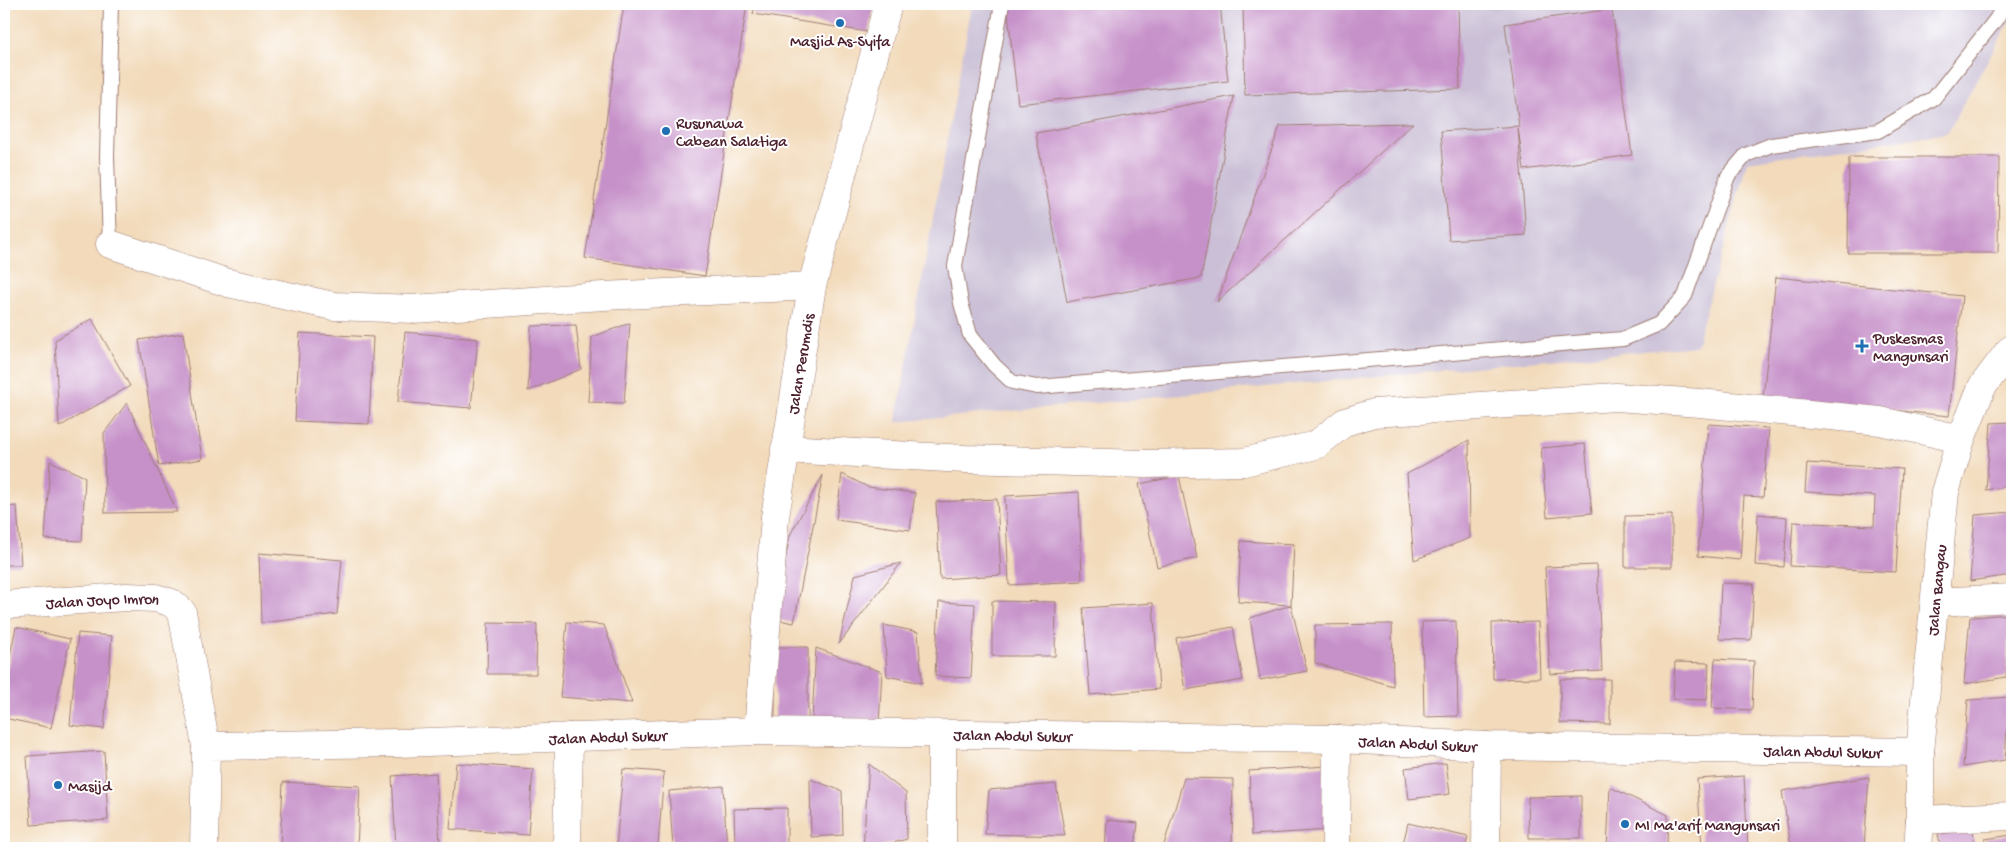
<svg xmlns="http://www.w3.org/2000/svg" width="2016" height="852" font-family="'Gochi Hand',sans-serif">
<rect width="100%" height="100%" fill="#fff"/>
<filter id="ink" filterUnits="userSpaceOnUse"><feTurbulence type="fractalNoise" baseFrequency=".02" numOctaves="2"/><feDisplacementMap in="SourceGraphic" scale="10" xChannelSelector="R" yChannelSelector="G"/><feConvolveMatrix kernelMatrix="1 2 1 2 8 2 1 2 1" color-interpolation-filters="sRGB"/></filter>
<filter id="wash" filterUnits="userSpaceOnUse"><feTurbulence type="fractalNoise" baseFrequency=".0096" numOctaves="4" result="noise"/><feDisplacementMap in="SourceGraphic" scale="20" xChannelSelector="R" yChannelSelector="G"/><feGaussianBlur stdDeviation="1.12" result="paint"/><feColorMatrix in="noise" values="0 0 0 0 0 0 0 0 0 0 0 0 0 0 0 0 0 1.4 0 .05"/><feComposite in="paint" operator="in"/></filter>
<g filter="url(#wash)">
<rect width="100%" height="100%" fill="#f2daba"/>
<!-- industrial -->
<path fill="#cabfd6" d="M972 4H2012V17L1947 133 1747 162 1696 346 896 422Z"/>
<g id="blocks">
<!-- building -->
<path fill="#c691c9" d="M624 4H747L705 276 585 258Z
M755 4H875L868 32 753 14Z
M1020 4H1220L1228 81 1018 104 1007 5Z
M1243 4H1458L1460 89 1245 95Z
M1612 9 1632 155 1524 170 1518 128 1526 235 1449 240 1441 131 1519 126 1505 24Z
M1234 96 1201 278 1067 302 1036 133Z
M1413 123 1217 302 1280 126Z
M1849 157H1999L1998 253H1848Z
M1776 277 1962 296 1949 416 1763 397Z
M92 319 130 386 59 427 55 340Z
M630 323 624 403 588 402 592 337Z
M576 325 581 369 528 391 531 326Z
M405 332 478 339 471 408 398 402Z
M183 333 202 459 159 466 139 340Z
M300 333 373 337 369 424 295 421Z
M127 403 177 512 105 513 104 433Z
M2012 422V485L1986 490 1991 423Z
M1708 424 1769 428 1763 497 1744 496 1740 560 1698 556Z
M1469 440 1470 538 1414 560 1407 474Z
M1585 444 1592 513 1547 517 1541 448Z
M50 461 85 477 82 541 45 539Z
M1807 463 1902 469 1896 572 1790 566 1793 522 1874 526 1875 496 1805 492Z
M842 474 868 487 915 493 910 530 836 520Z
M823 475 794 623 774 619 790 535Z
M1179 476 1197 558 1157 567 1139 484Z
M1079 492 1082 581 1009 585 1005 496Z
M997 499 1001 575 940 579 936 502Z
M17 506 21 565H4V507Z
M2012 512V575L1970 581 1975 515Z
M1758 514 1787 517 1784 567 1755 565Z
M1672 515V567H1625V516Z
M1241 541 1294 544 1291 605 1238 602Z
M259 553 342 560 337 614 261 623Z
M901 563 839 644 855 575Z
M1597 565 1602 671 1550 674 1545 567Z
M1721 583 1754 584 1751 640 1719 639Z
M992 601 1056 602 1055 656H992Z
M939 602 975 604 971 678 935 676Z
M1153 603 1159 689 1090 695 1083 608Z
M1291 605 1307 671 1260 680 1250 618Z
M2010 614 2006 677 1964 684 1970 617Z
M1456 621 1458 716 1424 717 1422 622Z
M567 622 604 625 632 703 560 697Z
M1538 622 1540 678 1493 679 1492 623Z
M488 623 537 624 536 674H487Z
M1392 624 1393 686 1315 663V625Z
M884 625 918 632 922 683 887 676Z
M16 627 70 639 51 728 4 718V684Z
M1233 627 1243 680 1185 690 1176 638Z
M78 633 112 636 104 729 70 725Z
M775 647H808V721H775Z
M816 648 882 672 879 724 812 720Z
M1715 659 1754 661 1752 710 1712 708Z
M1675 662 1709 663 1707 700 1673 699Z
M1560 679H1610V724L1560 723Z
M2009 697 2005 760 1963 767 1968 700Z
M104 751 108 820 31 825 27 756Z
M456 763 533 769 528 835 450 829Z
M1446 763 1450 794 1409 799 1405 768Z
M869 764 906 793 907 839 875 848H863Z
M1327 766 1330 830 1252 835 1249 771Z
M623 769 664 772 658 846 640 848H616Z
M436 773 440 844 427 848H396L392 776Z
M1744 776 1748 848H1702L1697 779Z
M1869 777 1864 848H1791L1782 791Z
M1184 778 1233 779 1232 848H1163Z
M810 779 842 791 843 835 811 837Z
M283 782 360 786 357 848H280Z
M1056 784 1065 836 985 834 989 790Z
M723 786 727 848H673L669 791Z
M1610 787 1668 815 1667 848H1607Z
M1581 796V838H1529L1528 797Z
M787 808V848H735L734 809Z
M1107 820 1138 823 1135 848H1105Z
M1408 823 1468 837 1465 848H1402Z
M1973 830 1975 848H1941L1938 834Z
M2012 835V848H1987L1985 839Z"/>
</g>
</g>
<g filter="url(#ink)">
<use href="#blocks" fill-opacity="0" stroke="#9e7c72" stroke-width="1"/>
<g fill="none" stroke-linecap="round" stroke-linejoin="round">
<defs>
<path id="service" d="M1002 4 955 266 961 303 970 335 994 365 1012 382 1037 387 1623 339 1659 324 1685 296 1728 176 1746 155 1771 145 1878 131 1934 98 1997 18 2004 4
M110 244 107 157 111 4"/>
<g id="minor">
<path d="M110 244 228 283 333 306 414 309 603 296 812 286"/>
<path d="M785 449 965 459 1146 464 1244 462 1316 445 1345 422 1374 413 1616 397 1700 403 1880 421 1961 439"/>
<path d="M1935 602 2012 598"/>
<path id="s1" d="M4 605 126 597 156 598 172 603 182 612 206 746"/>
<path id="s2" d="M758 731 775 517 812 286 888 4"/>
<path d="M942 735V848"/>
<path d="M1920 820 2012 816"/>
<path id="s3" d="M204 848 206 746 399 743 758 731 1337 739 1487 746 1920 752"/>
<path d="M567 848 569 737"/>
<path d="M1336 848 1337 739"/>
<path d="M1486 848 1487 746"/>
<path id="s4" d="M1918 848 1920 820V752L1945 492 1961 439 1982 387 2009 351 2012 349"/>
</g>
</defs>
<!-- service casing -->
<use href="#service" stroke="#9e7c72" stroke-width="16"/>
<!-- minor casing -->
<use href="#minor" stroke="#9e7c72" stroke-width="29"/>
<!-- service -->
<use href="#service" stroke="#fff" stroke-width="14"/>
<!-- minor -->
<use href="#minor" stroke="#fff" stroke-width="28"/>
</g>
</g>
<!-- markers -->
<g fill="#1f6fb2" stroke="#fff" stroke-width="2">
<circle cx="840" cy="23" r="5"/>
<circle cx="666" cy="131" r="5"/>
<path d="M1859.5 338.5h5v5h5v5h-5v5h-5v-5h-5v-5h5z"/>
<circle cx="58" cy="785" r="5"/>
<circle cx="1625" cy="824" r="5"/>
</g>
<g text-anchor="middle" stroke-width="4" stroke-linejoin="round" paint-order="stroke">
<!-- poi labels -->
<g font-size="16" fill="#4a1f2b" stroke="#fff" text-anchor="start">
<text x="840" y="46" text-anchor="middle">Masjid As-Syifa</text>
<text x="676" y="128">Rusunawa<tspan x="676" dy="18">Cabean Salatiga</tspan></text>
<text x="1873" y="343">Puskesmas<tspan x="1873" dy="18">Mangunsari</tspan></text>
<text x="68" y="791">Masijd</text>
<text x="1635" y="830">MI Ma'arif Mangunsari</text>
</g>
<!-- street labels -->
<g font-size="16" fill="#4a1f2b" stroke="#fff">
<text dy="6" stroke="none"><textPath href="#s2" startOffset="370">Jalan Perumdis</textPath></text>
<text dy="6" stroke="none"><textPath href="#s4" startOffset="259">Jalan Bangau</textPath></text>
<text dy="6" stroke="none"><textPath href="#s1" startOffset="99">Jalan Joyo Imron</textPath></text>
<text dy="6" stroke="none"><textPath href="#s3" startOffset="909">Jalan Abdul Sukur</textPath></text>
<text dy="6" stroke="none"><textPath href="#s3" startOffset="504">Jalan Abdul Sukur</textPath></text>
<text dy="6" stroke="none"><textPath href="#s3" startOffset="1314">Jalan Abdul Sukur</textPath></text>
<text dy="6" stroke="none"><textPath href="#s3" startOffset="1719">Jalan Abdul Sukur</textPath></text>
</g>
</g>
<!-- margin -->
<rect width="2016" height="852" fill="none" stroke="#fff" stroke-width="20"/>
</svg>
